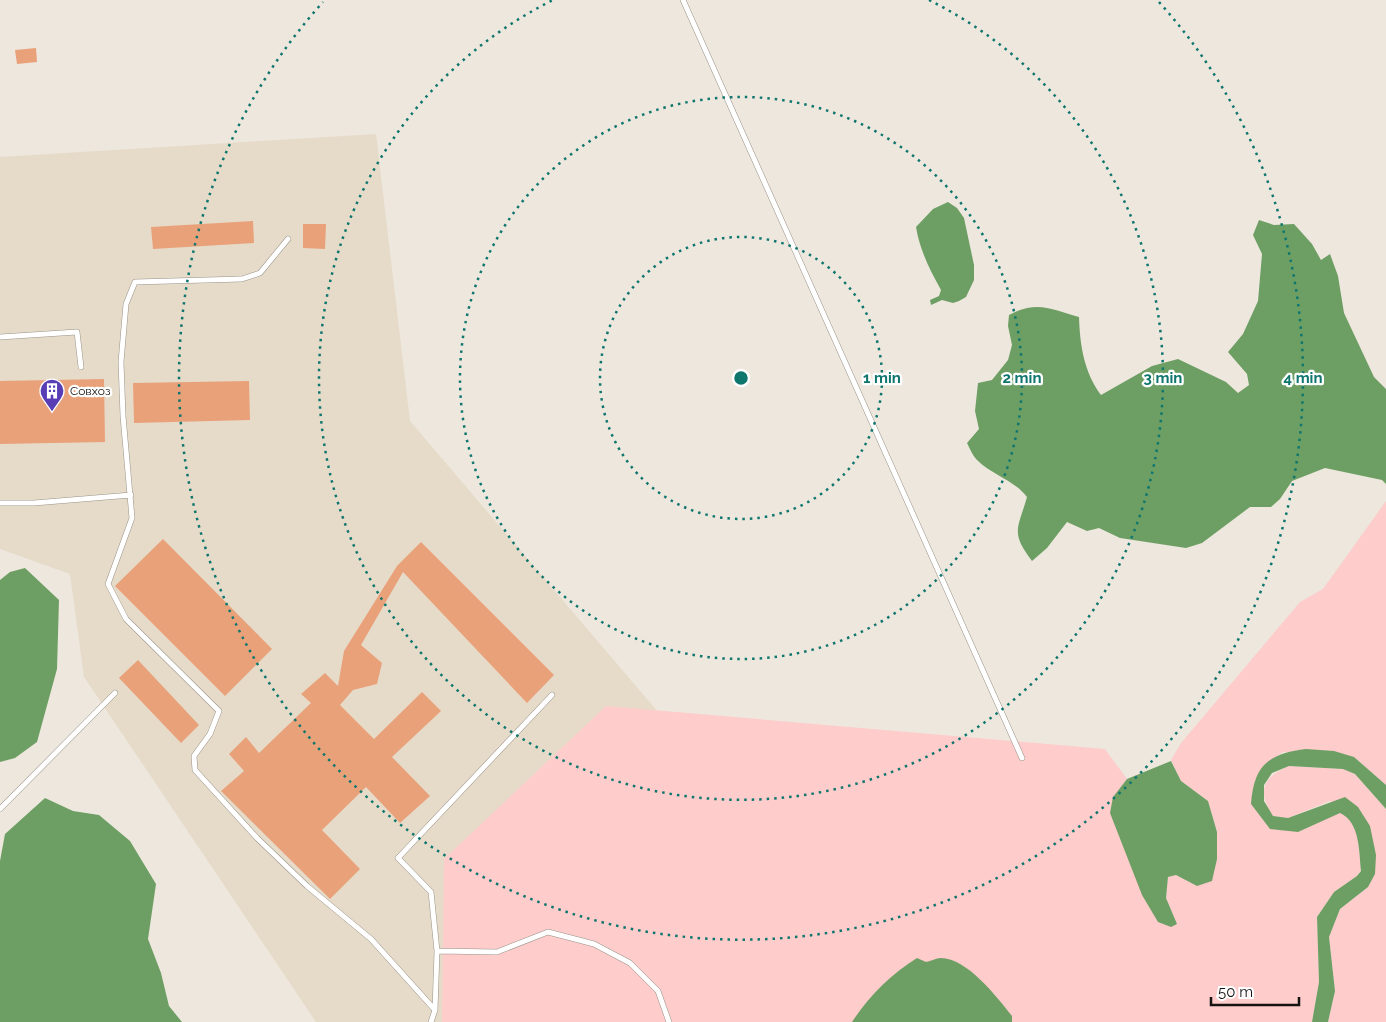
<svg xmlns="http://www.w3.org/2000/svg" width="1386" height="1022" font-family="Raleway,sans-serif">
<rect width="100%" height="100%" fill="#eee7dd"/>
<!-- built -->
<path fill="#e6dbc9" d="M376 134 410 421 774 848 805 1022H316L84 677 70 574 0 549V157Z"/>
<!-- green -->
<path fill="#fdcccb" d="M1386 501V785L1354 757 1283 752 1264 765 1251 804 1298 832 1340 812C1360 822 1359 850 1361 870L1357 876 1334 892 1317 917 1319 982 1312 1022H442L444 859 606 706 1105 749 1127 779 1113 797 1177 924 1166 898 1168 877 1176 875 1197 886 1217 859V832L1208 801 1181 781 1171 760 1181 743 1300 602 1323 589Z
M1289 766 1343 769 1355 774 1386 809V1022H1328L1335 991 1329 937 1340 909 1368 887 1370 826 1330 801 1288 818 1273 816C1257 791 1262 778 1289 766Z"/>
<!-- water -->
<path fill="#6d9f64" d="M948 202 957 208 964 218 974 265V280L966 297 959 301 953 303 942 300 931 305 930 300 939 296 941 290C930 270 920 251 916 227L933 209Z
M1259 220 1274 225 1294 224 1312 244 1321 260 1330 254 1338 276 1344 313 1374 377 1386 389V484L1382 480 1325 468 1292 481 1280 499 1271 507H1250L1202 543 1186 548 1120 538 1099 528 1087 531 1067 522 1047 548 1032 561C1010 532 1018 529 1027 497 1014 480 992 475 977 460 973 456 970 449 967 443L979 429 975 411 978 383 992 380 1008 360 1012 345 1008 326 1009 315C1037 300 1051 309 1079 317 1080 346 1084 372 1101 395L1152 366 1178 359 1226 382 1238 393 1249 385 1247 374 1228 352 1243 334 1258 301 1262 254 1253 235Z
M25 568 59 600 57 669 37 742 15 758 0 762V580L10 572Z
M1306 749 1334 751 1354 757 1386 785V809L1355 774 1343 769 1289 766 1272 773 1264 785V801L1273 816 1288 818 1345 797 1358 807 1370 826 1376 855 1375 874 1368 887 1340 909 1329 937 1335 991 1328 1022H1312L1319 982 1317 917 1334 892 1357 876 1361 871C1359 851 1360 822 1340 813L1298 832 1270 829 1251 804C1254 765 1268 754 1306 749Z
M1171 761 1181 781 1208 801 1217 832V859L1212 881 1197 886 1176 875 1168 877 1166 898 1177 924 1171 927 1158 922 1142 895 1110 813 1113 797 1127 779Z
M45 798 73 811 99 815 130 841 156 884 148 939 161 973 169 1006 182 1022H0V861L5 834Z
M917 958 926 962C931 961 936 958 941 958 967 958 997 997 1012 1016V1022H852C869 996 890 975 917 958Z"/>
<!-- building -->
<path fill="#e9a17a" d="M36 48 37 62 17 64 15 50Z
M253 221 254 243 153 249 151 227Z
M303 224H326L325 249 303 248Z
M104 379 105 442 0 444V381Z
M249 381 250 420 134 423 133 383Z
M163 539 272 649 225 696 115 586Z
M421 542 554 675 527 703 403 572 361 645 382 663 377 684 353 690 340 705 374 739 422 692 441 711 392 757 430 796 400 823 366 787 322 830 360 869 330 899 221 791 244 771 229 754 246 737 259 753 311 703 301 694 325 673 338 686 344 651 397 566Z
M138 660 199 725 181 743 119 678Z"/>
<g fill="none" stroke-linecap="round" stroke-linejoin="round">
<defs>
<path id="service" d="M683 0 1022 758
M288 239 260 273 242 279 135 282 126 304 121 362 123 416 132 518 108 584 126 619 219 711 210 734 194 756 195 770 257 838 307 886 371 939 435 1010
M0 337 77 332 81 367
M0 503H34L131 495
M0 809 115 693
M437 951 497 952 548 932 594 944 630 963 658 991 669 1022
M431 1022 435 1010 437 951 431 892 398 858 552 695"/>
</defs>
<!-- service casing -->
<use href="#service" stroke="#999389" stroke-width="6"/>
<!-- service -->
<use href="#service" stroke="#fff" stroke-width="5"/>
</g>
<!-- distance rings -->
<g fill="none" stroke="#0f766e" stroke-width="2.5" stroke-dasharray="2.5 5">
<circle cx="741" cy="378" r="141"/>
<circle cx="741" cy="378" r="281"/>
<path d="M929 0A422 422 0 1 1 553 0"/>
<path d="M1159 2A562 562 0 1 1 323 2"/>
</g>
<!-- icons -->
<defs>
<symbol id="building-pin" viewBox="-11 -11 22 30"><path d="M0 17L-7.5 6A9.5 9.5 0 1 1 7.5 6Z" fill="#583db5" stroke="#fff"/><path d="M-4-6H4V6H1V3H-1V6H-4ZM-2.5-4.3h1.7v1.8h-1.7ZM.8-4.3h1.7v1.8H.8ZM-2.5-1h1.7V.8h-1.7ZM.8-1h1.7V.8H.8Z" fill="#fff"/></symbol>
</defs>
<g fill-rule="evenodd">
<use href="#building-pin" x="38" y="377" width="28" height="38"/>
</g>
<g text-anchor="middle" stroke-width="4.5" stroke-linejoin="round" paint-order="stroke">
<!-- poi labels -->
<g font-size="12" fill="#15120f" stroke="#fff" text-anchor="start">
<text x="70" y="395">Совхоз</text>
</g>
</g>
<circle cx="741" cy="378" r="8" fill="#0f766e" stroke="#fff" stroke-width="2.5"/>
<g font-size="15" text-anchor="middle" font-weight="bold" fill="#0f766e" stroke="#fff" stroke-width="4.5" stroke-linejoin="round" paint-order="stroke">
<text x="882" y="383">1 min</text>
<text x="1022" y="383">2 min</text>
<text x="1163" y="383">3 min</text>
<text x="1303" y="383">4 min</text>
</g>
<!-- scale -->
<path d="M1211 997v8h88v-8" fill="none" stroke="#15120f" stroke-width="2.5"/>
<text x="1218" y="997" font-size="15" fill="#15120f" stroke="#ffffff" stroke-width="4" paint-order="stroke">50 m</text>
</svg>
